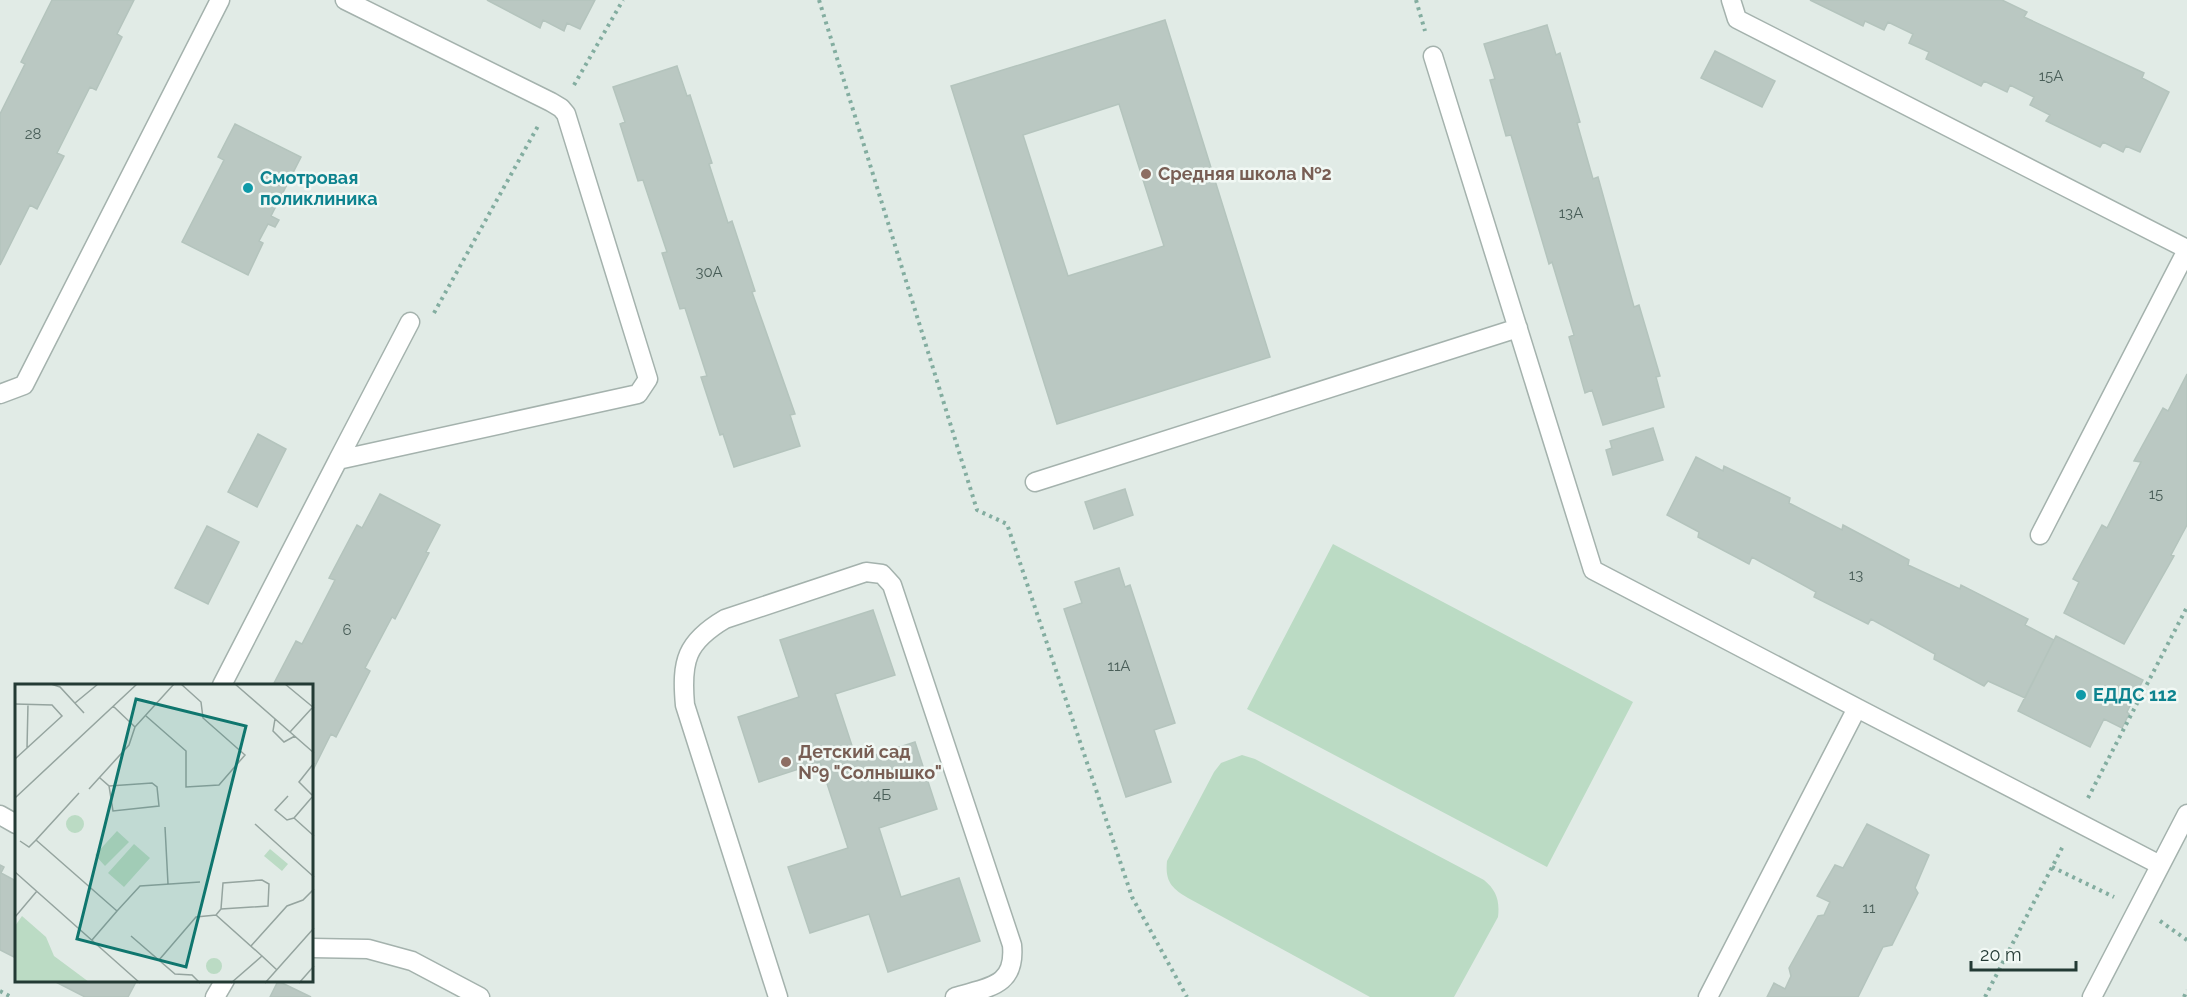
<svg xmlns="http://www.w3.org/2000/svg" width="2187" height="997" font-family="Raleway,sans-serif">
<rect width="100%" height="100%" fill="#e1ebe6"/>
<!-- green -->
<path fill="#bbdbc4" d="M1333 544 1633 702 1547 867 1247 709Z
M1242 755 1255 759 1484 880C1496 890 1500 900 1498 917L1454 997H1370L1188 898C1171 888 1165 881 1167 861L1214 772 1221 763Z"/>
<!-- building -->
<path fill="#bac8c2" stroke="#b4c4bd" stroke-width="1.5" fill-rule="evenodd" d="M52 0H134L117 34 122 37 96 90 90 87 57 153 64 156 37 209 30 205 0 265V114L25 64 21 62Z
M487 0H595L580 29 567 23 564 31 543 20 540 28Z
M1810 0H2002L2027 12 2024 17 2144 73 2142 78 2169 92 2140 152 2126 146 2123 152 2103 142 2100 147 2046 121 2050 115 2030 105 2034 97 2010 85 2007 92 1984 81 1981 86 1926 59 1929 52 1909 43 1913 34 1888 22 1884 30 1865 21 1863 26Z
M1165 20 1270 357 1057 424 951 86ZM1119 104 1164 246 1068 276 1023 135Z
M1547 25 1556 55 1560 53 1580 122 1577 123 1593 179 1598 177 1634 307 1639 305 1660 376 1656 377 1664 407 1603 425 1592 390 1585 393 1569 337 1574 335 1552 262 1549 264 1511 135 1506 136 1490 80 1495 79 1484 44Z
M1715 51 1775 81 1762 107 1701 78Z
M677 66 687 96 690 95 712 163 709 164 728 223 732 221 755 291 752 292 795 414 790 415 800 446 734 467 723 434 720 435 701 377 707 376 685 308 680 309 662 253 667 252 643 180 638 181 620 124 625 122 613 87Z
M235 124 301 157 271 216 279 220 275 227 268 224 259 241 263 243 248 275 182 242 224 160 218 157Z
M2187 374V525L2171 555 2174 556 2124 644 2064 613 2079 582 2073 579 2102 525 2107 528 2141 462 2134 461 2163 408 2168 411Z
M1653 428 1663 460 1613 475 1606 450 1612 448 1610 441Z
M258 434 286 449 257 507 228 492Z
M1696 457 1723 471 1724 466 1790 498 1789 503 1842 530 1843 525 1909 560 1908 565 1960 589 1961 585 2028 619 2025 625 2054 640 2025 698 1988 681 1984 686 1934 659 1935 654 1871 619 1868 624 1814 597 1816 592 1752 557 1749 564 1698 537 1699 532 1667 515Z
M1125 489 1133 515 1094 529 1085 502Z
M380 494 440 525 426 552 429 553 395 619 392 617 365 668 370 671 336 737 331 734 312 772V685H273L296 641 302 644 335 580 329 578 357 525 362 528Z
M207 526 239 542 208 604 175 588Z
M1119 568 1125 587 1130 585 1175 723 1154 730 1171 782 1126 797 1064 609 1082 603 1075 582Z
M873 610 895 675 835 694 857 761 915 742 937 809 879 828 901 897 959 878 980 941 888 972 869 914 810 933 788 867 848 848 820 762 759 782 738 717 799 697 780 640Z
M2056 636 2143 680 2127 712 2129 714 2122 728 2104 719 2090 747 2018 711Z
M1867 824 1929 855 1915 888 1918 893 1892 945 1883 947 1858 997H1767L1774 983 1785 989 1791 976 1789 968 1818 916 1824 915 1830 902 1817 896 1835 865 1843 868Z
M0 865 4 867 1 873 16 881V958L0 950Z
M52 980H137L128 997H85Z
M278 981 311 997H270Z"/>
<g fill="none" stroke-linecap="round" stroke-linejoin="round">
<defs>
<path id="minor" d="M1731 0 1737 19 2187 249
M1433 56 1593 570 1857 708
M0 394 24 385 220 0
M338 460 410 322
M1035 482 1518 328
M2040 535 2187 250
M222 685 338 460 638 394 648 379 566 114 561 108 551 102 345 0
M0 815 16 824
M312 948 368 949 412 961 480 997
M215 997 225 980
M778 997 685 705C681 661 686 642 725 619L866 572 882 574 892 585 1012 945C1016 987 988 987 955 997
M1708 997 1857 708 2160 865
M2092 997 2187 814"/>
</defs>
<!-- minor casing -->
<use href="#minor" stroke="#a4b2ad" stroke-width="21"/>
<!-- path -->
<path stroke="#83ada0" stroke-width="4" stroke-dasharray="3 4.5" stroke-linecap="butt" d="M819 0 977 510 1007 524 1132 897 1187 997
M1416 0 1425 31
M574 85 623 0
M434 313 538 126
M2088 798 2187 607
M2052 867 2114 897
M2160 921 2187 940
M0 991 11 997
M1985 997 2064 844
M2184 997 2187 990"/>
<!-- minor -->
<use href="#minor" stroke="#fff" stroke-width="18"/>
</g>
<!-- markers -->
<g fill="#8d6e63" stroke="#f1f8f4" stroke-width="2">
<circle cx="1146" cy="174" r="6"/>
<circle cx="786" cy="762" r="6"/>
</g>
<g fill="#0f9aa8" stroke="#f1f8f4" stroke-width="2">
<circle cx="248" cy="188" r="6"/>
<circle cx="2081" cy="695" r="6"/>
</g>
<g text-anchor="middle" stroke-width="5" stroke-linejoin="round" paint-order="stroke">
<!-- number labels -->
<g font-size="15" fill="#495e58">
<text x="2051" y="81">15А</text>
<text x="33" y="139">28</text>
<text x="1571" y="218">13А</text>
<text x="709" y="277">30А</text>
<text x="2156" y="499">15</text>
<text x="1856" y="580">13</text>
<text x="347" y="635">6</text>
<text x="1119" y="671">11А</text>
<text x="882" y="800">4Б</text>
<text x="1869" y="913">11</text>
</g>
<!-- education labels -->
<g font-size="18" font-weight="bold" fill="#785e54" stroke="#f1f8f4" text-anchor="start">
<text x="1158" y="180">Средняя школа №2</text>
<text x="798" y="758">Детский сад<tspan x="798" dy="21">№9 "Солнышко"</tspan></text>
</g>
<!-- culture labels -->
<g font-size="18" font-weight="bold" fill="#0d838f" stroke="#f1f8f4" text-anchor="start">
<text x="260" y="184">Смотровая<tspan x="260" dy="21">поликлиника</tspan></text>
<text x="2093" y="701">ЕДДС 112</text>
</g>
</g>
<!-- overview -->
<g transform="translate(15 684)">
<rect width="298" height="298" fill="#e1ebe6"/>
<path d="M51 140a9 9 0 1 1 18 0a9 9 0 1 1-18 0ZM102 147 114 158 90 182 80 171ZM119 160 135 174 109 203 93 189ZM255 165 273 180 267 187 249 172ZM7 232 31 253 39 272 74 298H0V242ZM191 282a8 8 0 1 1 16 0a8 8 0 1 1-16 0Z" fill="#bbdbc4"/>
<path fill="none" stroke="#95a49f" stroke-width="1.5" d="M36 0 45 3 69 29M220 0 299 69M270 0 299 24M60 19 83 0M0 20 37 21 47 32 0 75M98 22 120 43 159 0M131 32 171 67V103L204 101 230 71 188 34 186 18 166 0M260 35 258 47 269 58 280 52M275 48 297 24M12 64 13 20M85 94 94 102 98 127 144 122 142 103 137 99 94 102M74 105 114 61 120 43M64 109 21 156 102 227 77 256M273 112 260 126 272 136 279 134M298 112 279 134 299 152M298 112 284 98 299 79M0 114 122 0M240 140 299 193M150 143 153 200M5 157 14 163 21 156M0 188 125 299M102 227 125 202 185 198M201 231 206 225 208 199 247 196 254 200 253 222 206 225M0 233 22 207M116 252 160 290 177 291 185 299M236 262 272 222 288 216 299 205M144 276 181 233 201 231 247 272M216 299 247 272 262 286M250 299 299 244M284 299 299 282"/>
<path fill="#0f766e" fill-opacity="0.15" stroke="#0f766e" stroke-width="3" d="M121 15 231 42 171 283 62 255Z"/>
<rect width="298" height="298" fill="none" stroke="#233a34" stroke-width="3"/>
</g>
<!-- scale -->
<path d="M1971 961v9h105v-9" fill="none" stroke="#233a34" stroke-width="3"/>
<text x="1980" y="961" font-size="18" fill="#233a34" stroke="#f1f8f4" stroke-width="4.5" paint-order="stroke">20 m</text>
</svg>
